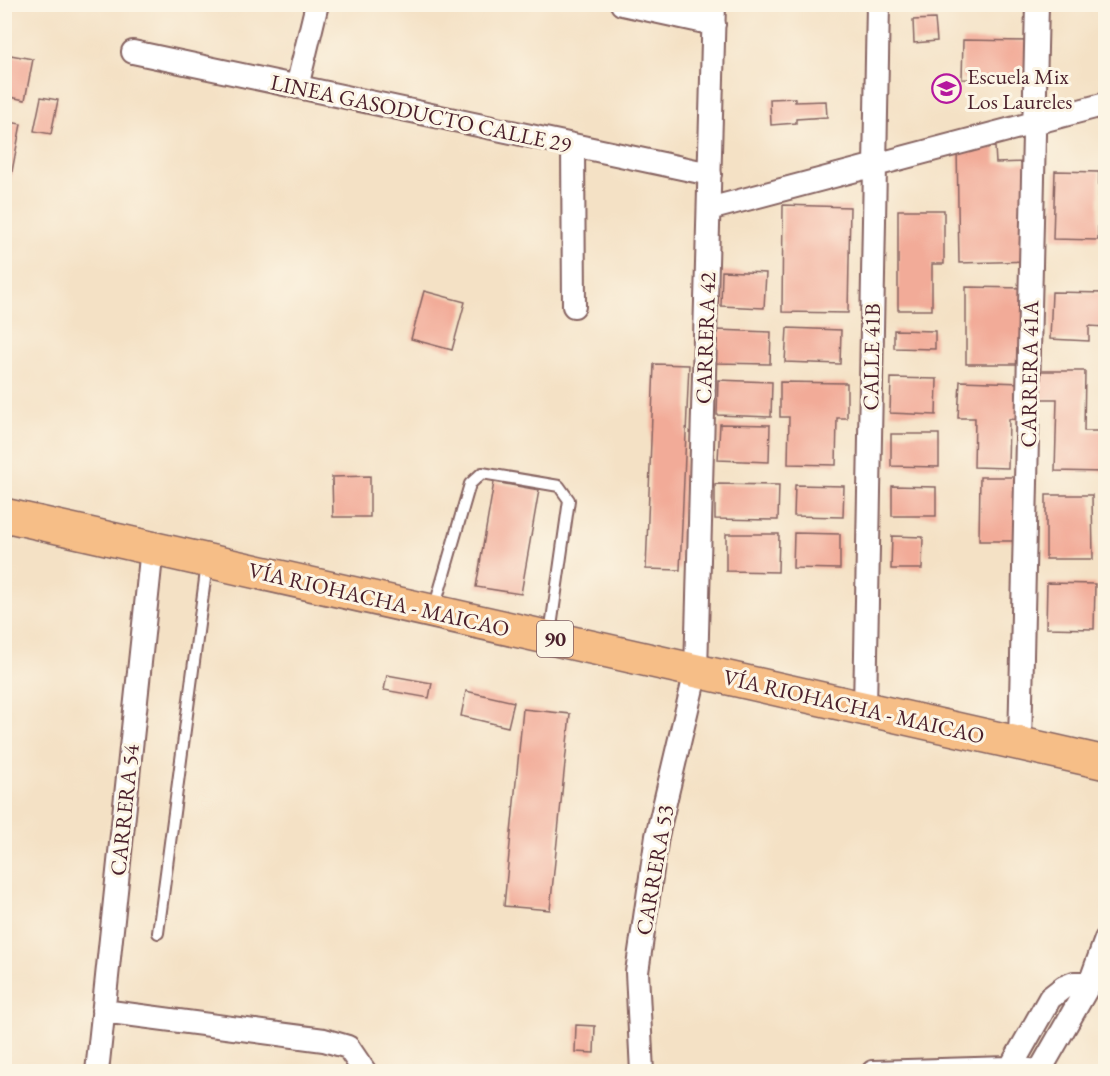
<svg xmlns="http://www.w3.org/2000/svg" width="1110" height="1076" font-family="'EB Garamond',serif">
<rect width="100%" height="100%" fill="#fcf5e5"/>
<filter id="ink" filterUnits="userSpaceOnUse"><feTurbulence type="fractalNoise" baseFrequency=".0167" numOctaves="2"/><feDisplacementMap in="SourceGraphic" scale="12" xChannelSelector="R" yChannelSelector="G"/><feConvolveMatrix kernelMatrix="1 2 1 2 8 2 1 2 1" color-interpolation-filters="sRGB"/></filter>
<filter id="wash" filterUnits="userSpaceOnUse"><feTurbulence type="fractalNoise" baseFrequency=".008" numOctaves="4" result="noise"/><feDisplacementMap in="SourceGraphic" scale="24" xChannelSelector="R" yChannelSelector="G"/><feGaussianBlur stdDeviation="1.35" result="paint"/><feColorMatrix in="noise" values="0 0 0 0 0 0 0 0 0 0 0 0 0 0 0 0 0 1.4 0 .05"/><feComposite in="paint" operator="in"/></filter>
<g filter="url(#wash)">
<rect width="100%" height="100%" fill="#f4e1c5"/>
<g id="blocks">
<!-- building -->
<path fill="#f2ab98" d="M935 19 937 41 914 43 913 20Z
M963 40 1031 41V80L962 79Z
M5 54 33 59 25 100 5 96Z
M41 97 58 100 51 134 34 131Z
M795 98V102L826 101 827 117 796 119V123L771 125 770 99Z
M4 121 21 124 10 182 4 181Z
M995 147 996 163 1029 162 1031 261 959 263 957 148Z
M1055 171 1099 172 1098 240 1053 239Z
M783 205 850 207 848 313 782 312Z
M898 210H944V264H932V310H898Z
M722 271 766 273 764 308 721 306Z
M966 287 1028 288V364H966Z
M424 291 465 302 452 350 411 339Z
M1052 292 1106 293V327L1089 326V341L1050 339Z
M787 328 841 330 840 364 785 362Z
M716 330 771 332 770 364 715 363Z
M894 330 935 331V349L894 348Z
M654 364 689 365 680 570 646 569Z
M1041 371H1085L1084 431H1106V472L1055 471 1057 399H1041Z
M891 378 937 379 936 415 890 413Z
M718 380 772 382 771 417 717 415Z
M960 381 1022 383 1021 420 1009 419 1008 468 974 467 975 418H958Z
M780 382 847 383V418H837L836 465 788 464 789 417H780Z
M720 424 770 425 769 462 718 460Z
M891 434H939V467L891 466Z
M370 476V517H333L332 477Z
M980 477H1018V541H979Z
M494 482 539 490 521 594 476 587Z
M715 484 779 485 778 520 715 519Z
M795 485 844 486 843 517 794 516Z
M892 486 936 487V516H892Z
M1046 495H1092L1093 559H1046Z
M794 533 840 534V569L793 568Z
M726 534H779L778 572 726 571Z
M892 536 923 537 922 569H891Z
M1047 583 1095 584 1094 629 1046 628Z
M387 675 432 683 429 698 384 690Z
M466 691 514 702 508 727 461 716Z
M523 709 570 714 550 910 504 906Z
M576 1025 595 1026 594 1053 575 1052Z"/>
</g>
</g>
<g filter="url(#ink)">
<use href="#blocks" fill-opacity="0" stroke="#866361" stroke-width="1.5"/>
<g fill="none" stroke-linecap="round" stroke-linejoin="round">
<defs>
<path id="lane" d="M434 609 470 484 482 473 559 486 569 500 550 634
M158 933 207 564"/>
<path id="street" d="M622 4 714 24
M133 52 710 174
M297 87 317 4
M573 145 574 306
M709 209 1106 104
M865 709 878 4
M1020 743 1037 4
M103 1011 324 1040 348 1047 365 1072
M97 1072 152 548
M642 1072 637 972 657 836 696 671 714 4
M873 1072 1009 1068 1039 1071
M1008 1072 1050 998 1064 987 1074 983H1090
M1039 1072 1090 983 1106 939"/>
<path id="highway" d="M4 515 1106 763"/>
</defs>
<!-- lane casing -->
<use href="#lane" stroke="#866361" stroke-width="14"/>
<!-- street casing -->
<use href="#street" stroke="#866361" stroke-width="26"/>
<!-- highway casing -->
<use href="#highway" stroke="#866361" stroke-width="36"/>
<!-- lane -->
<use href="#lane" stroke="#fff" stroke-width="10"/>
<!-- street -->
<use href="#street" stroke="#fff" stroke-width="22"/>
<!-- highway -->
<use href="#highway" stroke="#f6be87" stroke-width="33"/>
</g>
</g>
<!-- icons -->
<defs>
<symbol id="school-ring" viewBox="-11 -11 22 22"><circle r="9.5" fill="#fcf5e5" stroke="#b5179e" stroke-width="1.5"/><path d="M0-5L7-2L0 1L-7-2ZM-4 1L0 2.5L4 1V4Q0 6-4 4Z" fill="#b5179e"/></symbol>
</defs>
<g fill-rule="evenodd">
<use href="#school-ring" x="930" y="72" width="33" height="33"/>
</g>
<g text-anchor="middle" stroke-width="6" stroke-linejoin="round" paint-order="stroke">
<!-- shield labels -->
<rect fill="#fcf5e5" stroke="#7f5f63" stroke-width="1.5" x="537" y="621" width="36" height="36" rx="4.5"/>
<g font-size="21" font-weight="bold" fill="#4a1f2b">
<text x="555" y="646">90</text>
</g>
<!-- poi labels -->
<g font-size="22" fill="#4a1f2b" stroke="#fcf5e5" text-anchor="start">
<text x="967" y="84">Escuela Mix<tspan x="967" dy="25">Los Laureles</tspan></text>
</g>
<!-- street labels -->
<g font-size="22" fill="#4a1f2b" stroke="#fcf5e5">
<text transform="translate(421 113) rotate(12)" y="8">LINEA GASODUCTO CALLE 29</text>
<text transform="translate(705 338) rotate(-88)" y="8">CARRERA 42</text>
<text transform="translate(871 357) rotate(-89)" y="8">CALLE 41B</text>
<text transform="translate(1029 374) rotate(-89)" y="8">CARRERA 41A</text>
<text transform="translate(379 599) rotate(13)" y="8">VÍA RIOHACHA - MAICAO</text>
<text transform="translate(854 706) rotate(13)" y="8">VÍA RIOHACHA - MAICAO</text>
<text transform="translate(124 810) rotate(-84)" y="8">CARRERA 54</text>
<text transform="translate(654 870) rotate(-80)" y="8">CARRERA 53</text>
</g>
</g>
<!-- margin -->
<rect width="1110" height="1076" fill="none" stroke="#fcf5e5" stroke-width="24"/>
</svg>
